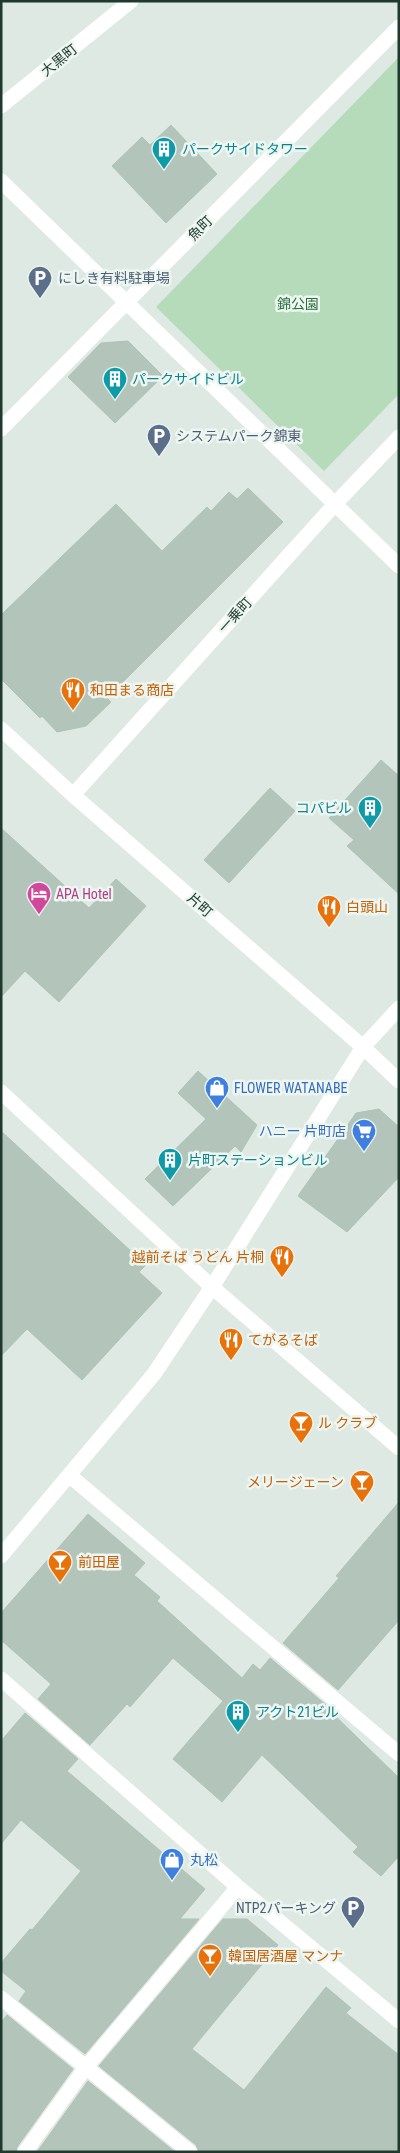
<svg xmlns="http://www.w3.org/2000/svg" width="400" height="2153" font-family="'Roboto Condensed','Noto Sans JP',sans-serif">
<rect width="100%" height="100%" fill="#dde9e2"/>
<!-- green -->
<path fill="#b5dbba" d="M399 57V394L324 471 156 307Z"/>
<!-- building -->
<path fill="#b3c4bb" stroke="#b0c3b8" d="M171 125 217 174 166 223 112 166 142 137 150 145Z
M128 341 163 376 115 423 68 377 101 343Z
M248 488 283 522 107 698 111 702 86 726 57 732 42 716 40 718 1 679V615L116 504 162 551 207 507 211 511 229 492 237 499Z
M381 760 399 776V894L347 846 354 840 329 818Z
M270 788 295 811 229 883 204 860Z
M1 828 89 908 116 879 146 906 59 1002 25 971 1 997Z
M198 1071 257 1125 241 1152 235 1146 173 1206 145 1179 206 1119 178 1093Z
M379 1109 399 1127V1177L347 1232 298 1196 356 1113Z
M1 1131 146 1265 139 1272 162 1293 82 1380 27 1329 1 1356Z
M399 1502V1620L338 1690 283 1643 339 1578 336 1576Z
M88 1514 145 1563 134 1575 160 1597 157 1601 242 1678 253 1664 260 1670 270 1658 326 1705 325 1706 399 1778V1856L381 1876 353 1852 358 1847 262 1755 222 1802 173 1759 223 1701 173 1658 130 1707 127 1704 90 1745 38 1699 51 1684 1 1640V1613Z
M25 1713 78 1759 67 1771 205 1889 180 1919H199L85 2054 19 2001 26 1991 1 1971V1963L30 1929 32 1930 81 1871 21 1820 1 1844V1741Z
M223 1919H247L278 1945 192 2049 244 2090 326 1987 351 2008 346 2013 399 2055V2152H199L196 2145 99 2066Z
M7 2015 73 2069 17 2147 16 2152H1V2022Z
M88 2081 175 2152H37Z"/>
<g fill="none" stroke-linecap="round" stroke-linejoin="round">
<!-- minor -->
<path stroke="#fff" stroke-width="15" d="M1 106 131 1
M1 181 399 566
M1 429 399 27
M1 729 73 795 363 1047 399 1081
M73 795 335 504 399 437
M1 1092 212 1287 399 1448
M69 1475 399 1754
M1 1556 154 1374 212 1287 363 1047 399 1008
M1 1679 238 1887 399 2021
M1 1998 190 2152
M25 2152 86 2067 238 1887"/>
</g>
<!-- icons -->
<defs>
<symbol id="building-pin" viewBox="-11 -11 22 30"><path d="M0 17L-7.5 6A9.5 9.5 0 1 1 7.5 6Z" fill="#0f9aa8" stroke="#edf6f1"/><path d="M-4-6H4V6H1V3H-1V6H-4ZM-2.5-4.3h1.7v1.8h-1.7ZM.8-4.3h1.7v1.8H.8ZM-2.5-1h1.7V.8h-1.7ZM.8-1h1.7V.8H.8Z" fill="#fff"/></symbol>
<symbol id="parking-pin" viewBox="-11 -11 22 30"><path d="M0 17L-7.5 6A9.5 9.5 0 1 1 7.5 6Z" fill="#5c6f8a" stroke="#edf6f1"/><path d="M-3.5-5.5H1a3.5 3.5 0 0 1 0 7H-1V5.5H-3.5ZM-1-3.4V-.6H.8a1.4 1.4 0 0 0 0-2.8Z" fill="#fff"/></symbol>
<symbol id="restaurant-pin" viewBox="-11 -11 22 30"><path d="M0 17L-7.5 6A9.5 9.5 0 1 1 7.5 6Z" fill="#e8710a" stroke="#edf6f1"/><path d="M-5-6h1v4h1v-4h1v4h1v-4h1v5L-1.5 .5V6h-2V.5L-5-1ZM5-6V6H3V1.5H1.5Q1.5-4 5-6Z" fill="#fff"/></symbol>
<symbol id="hotel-pin" viewBox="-11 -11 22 30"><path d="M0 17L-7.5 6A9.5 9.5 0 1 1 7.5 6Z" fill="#d1479c" stroke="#edf6f1"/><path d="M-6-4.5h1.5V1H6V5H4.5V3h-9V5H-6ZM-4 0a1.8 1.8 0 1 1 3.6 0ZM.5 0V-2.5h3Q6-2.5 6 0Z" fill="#fff"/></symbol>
<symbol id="shop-pin" viewBox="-11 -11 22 30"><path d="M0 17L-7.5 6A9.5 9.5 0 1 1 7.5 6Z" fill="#3f7fe0" stroke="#edf6f1"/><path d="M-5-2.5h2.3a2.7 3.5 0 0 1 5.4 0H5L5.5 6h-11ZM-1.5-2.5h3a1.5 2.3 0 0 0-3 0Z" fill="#fff"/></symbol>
<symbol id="supermarket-pin" viewBox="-11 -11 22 30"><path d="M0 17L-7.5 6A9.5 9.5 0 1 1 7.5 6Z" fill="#3f7fe0" stroke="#edf6f1"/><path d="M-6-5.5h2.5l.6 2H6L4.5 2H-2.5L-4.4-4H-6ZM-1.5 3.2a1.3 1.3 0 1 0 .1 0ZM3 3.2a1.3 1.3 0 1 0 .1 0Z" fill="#fff"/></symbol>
<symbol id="bar-pin" viewBox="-11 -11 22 30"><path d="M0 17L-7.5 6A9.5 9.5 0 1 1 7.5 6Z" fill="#e8710a" stroke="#edf6f1"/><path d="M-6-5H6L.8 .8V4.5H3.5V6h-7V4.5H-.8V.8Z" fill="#fff"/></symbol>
</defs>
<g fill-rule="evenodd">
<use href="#building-pin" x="150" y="135" width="28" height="38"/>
<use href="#parking-pin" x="26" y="264" width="28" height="38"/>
<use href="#building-pin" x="101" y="365" width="28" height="38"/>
<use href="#parking-pin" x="145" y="422" width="28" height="38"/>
<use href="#restaurant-pin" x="59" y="676" width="28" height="38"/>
<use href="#building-pin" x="356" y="794" width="28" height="38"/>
<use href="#hotel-pin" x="25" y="880" width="28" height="38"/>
<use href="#restaurant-pin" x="315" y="893" width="28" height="38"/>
<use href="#shop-pin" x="203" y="1074" width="28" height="38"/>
<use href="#supermarket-pin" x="350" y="1117" width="28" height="38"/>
<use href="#building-pin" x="156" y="1146" width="28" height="38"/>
<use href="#restaurant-pin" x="268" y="1243" width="28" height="38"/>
<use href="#restaurant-pin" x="217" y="1326" width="28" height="38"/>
<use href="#bar-pin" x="287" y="1409" width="28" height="38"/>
<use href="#bar-pin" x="348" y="1468" width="28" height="38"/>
<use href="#bar-pin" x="46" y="1548" width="28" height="38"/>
<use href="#building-pin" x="224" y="1698" width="28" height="38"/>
<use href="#shop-pin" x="158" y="1846" width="28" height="38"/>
<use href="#parking-pin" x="339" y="1894" width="28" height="38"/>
<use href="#bar-pin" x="196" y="1942" width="28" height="38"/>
</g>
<g text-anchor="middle" stroke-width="5" stroke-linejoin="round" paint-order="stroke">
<!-- street labels -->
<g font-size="14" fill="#1f392e" stroke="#edf6f1">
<text transform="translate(59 60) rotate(-39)" y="5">大黒町</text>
<text transform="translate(200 228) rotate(-45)" y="5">魚町</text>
<text transform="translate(235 615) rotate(-48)" y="5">一乗町</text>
<text transform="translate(200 905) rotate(41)" y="5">片町</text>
</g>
<!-- culture labels -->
<g font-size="14" fill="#0d838f" stroke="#edf6f1" text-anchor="start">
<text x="182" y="154">パークサイドタワー</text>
<text x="132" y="384">パークサイドビル</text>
<text x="352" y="813" text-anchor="end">コパビル</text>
<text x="188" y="1165">片町ステーションビル</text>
<text x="256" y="1717">アクト21ビル</text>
</g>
<!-- service labels -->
<g font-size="14" fill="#4e5e75" stroke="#edf6f1" text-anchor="start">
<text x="58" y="283">にしき有料駐車場</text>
<text x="176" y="441">システムパーク錦東</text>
<text x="336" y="1913" text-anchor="end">NTP2パーキング</text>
</g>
<!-- park labels -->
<g font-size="14" fill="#29703b" stroke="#edf6f1">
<text x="298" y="309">錦公園</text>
</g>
<!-- food labels -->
<g font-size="14" fill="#c56008" stroke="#edf6f1" text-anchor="start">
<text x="90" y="695">和田まる商店</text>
<text x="346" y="912">白頭山</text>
<text x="264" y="1262" text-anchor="end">越前そば うどん 片桐</text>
<text x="248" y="1345">てがるそば</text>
<text x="318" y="1428">ル クラブ</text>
<text x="344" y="1487" text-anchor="end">メリージェーン</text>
<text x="78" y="1567">前田屋</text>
<text x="228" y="1961">韓国居酒屋 マンナ</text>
</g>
<!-- hotel labels -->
<g font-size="14" fill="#b23c85" stroke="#edf6f1" text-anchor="start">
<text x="56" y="899">APA Hotel</text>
</g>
<!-- shop labels -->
<g font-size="14" fill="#366cbe" stroke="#edf6f1" text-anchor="start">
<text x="234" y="1093">FLOWER WATANABE</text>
<text x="346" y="1136" text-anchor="end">ハニー 片町店</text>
<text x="190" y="1865">丸松</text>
</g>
</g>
<!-- border -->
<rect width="400" height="2153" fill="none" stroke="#1f392e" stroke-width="5"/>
</svg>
